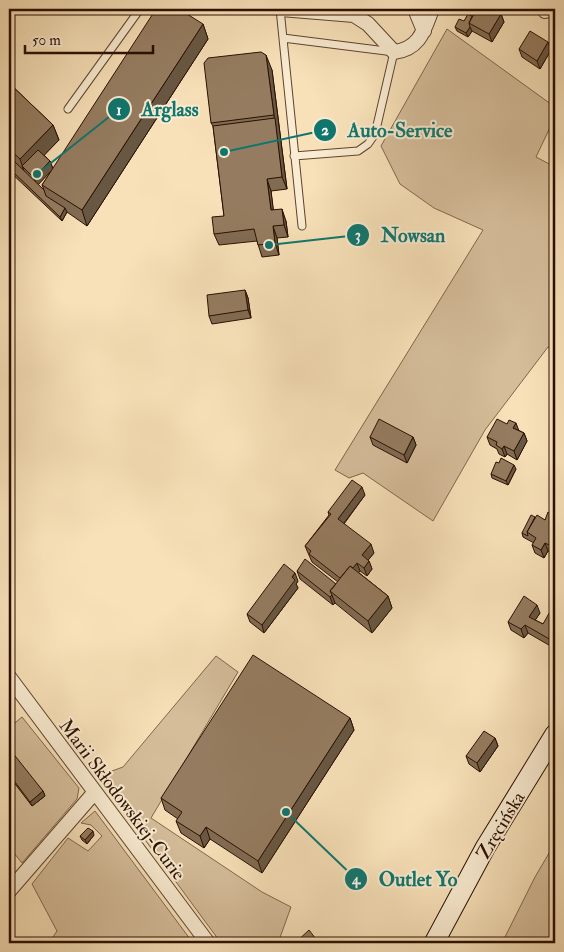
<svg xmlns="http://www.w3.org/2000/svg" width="564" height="952" font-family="'IM FELL Double Pica',serif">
<rect width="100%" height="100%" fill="#f8e1b9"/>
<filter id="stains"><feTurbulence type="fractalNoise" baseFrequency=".004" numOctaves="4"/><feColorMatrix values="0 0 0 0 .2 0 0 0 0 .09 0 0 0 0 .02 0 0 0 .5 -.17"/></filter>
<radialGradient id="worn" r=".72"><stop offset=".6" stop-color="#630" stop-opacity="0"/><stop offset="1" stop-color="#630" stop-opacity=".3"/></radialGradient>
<!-- green -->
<path fill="#d5bd9a" stroke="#80664d" d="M447 29 555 107V117L536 157 555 167V351L548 347 485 430 433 521 363 473 349 478 335 470 483 230 434 208 400 184 381 146Z
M216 656 238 672 151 818 262 892 291 907 278 943H221L98 776 123 767Z
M22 717 79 788 77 799 22 863 9 847V728Z
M95 811 193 943H49L57 931 32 884 68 838 88 851 102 836 91 825 81 823Z
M555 843V943H502L535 877Z"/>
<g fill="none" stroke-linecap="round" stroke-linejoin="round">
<defs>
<path id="lane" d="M280 9 302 226
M283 38 394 52 375 134 368 144 358 151 294 156
M68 109 140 9"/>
<path id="street" d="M281 9 354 15 368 24 394 52C420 49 424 30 432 9
M415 9 424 31
M545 11 555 9
M9 677 208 943
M9 891 94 793"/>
<path id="secondary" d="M434 943 485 848 555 734"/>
</defs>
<!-- lane casing -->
<use href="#lane" stroke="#5e442e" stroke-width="9"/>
<!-- street casing -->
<use href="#street" stroke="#5e442e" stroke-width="16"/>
<!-- secondary casing -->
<use href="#secondary" stroke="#2a0f00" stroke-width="21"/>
<!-- lane -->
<use href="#lane" stroke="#faecd2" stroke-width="7"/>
<!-- street -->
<use href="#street" stroke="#faecd2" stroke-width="14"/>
<!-- secondary -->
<use href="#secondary" stroke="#faecd2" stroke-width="19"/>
</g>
<!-- wall -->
<path fill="#806b53" stroke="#2a0f00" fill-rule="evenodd" d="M501 14 504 22 492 42 472 31 468 37 457 31 455 27 472 16Z
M203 24 208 39 87 226 67 212 62 221 9 171V166L12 162 9 159V83L53 125 59 140 44 155 50 161 53 169ZM52 170 42 185 44 190 38 184Z
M548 42 551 50 540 69 522 57 519 49Z
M272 70 287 189 271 191 273 210 286 221 288 237 277 238 279 255 262 257 257 241 219 245 214 234 224 216 213 126 211 123Z
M245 290 248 298 251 318 212 324 209 316Z
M518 430 524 433 527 441 517 460 507 454 505 457 499 454 497 449 490 445 487 437Z
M370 437H413L416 445 407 463 373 445Z
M516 469 508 485 492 478 491 474Z
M365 495 344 524 374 553 368 560 369 561 372 569 367 576 360 571 358 572 388 596 392 608 372 633 335 603 333 605 300 579 297 571 336 584 338 582 312 562 305 546 329 515 328 512Z
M535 517 545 520 555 517V555L548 551 544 558 535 553 532 545 534 543 523 537 522 533Z
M298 581 296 584 298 588 264 633 250 622 247 614Z
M555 610V647L554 648 528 633 524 638 511 630 508 622 540 613 535 620 543 624Z
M350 718 354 730 262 873 210 839 204 848 181 833 176 821 178 819 165 810 161 798Z
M495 738 498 746 480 772 469 764 466 756Z
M9 754 43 791 45 796 32 806 9 776Z
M94 835 87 844 82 840 80 836Z"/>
<!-- shaded-wall -->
<path fill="#685743" stroke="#2a0f00" d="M501 14 504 22 492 42 489 34Z
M203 24 208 39 87 226 82 210Z
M470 27 472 31 468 37 466 33Z
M548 42 551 50 540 69 537 61Z
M266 55 272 70 287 189 282 177Z
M53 125 59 140 28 172 22 166 25 174 20 159Z
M50 161 53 169 37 186 34 178Z
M267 179 271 191 275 222 271 210Z
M65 208 67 212 62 221 60 217Z
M282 209 286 221 288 237 284 225Z
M273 226 277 238 279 255 275 243Z
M245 290 248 298 251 318 248 310Z
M516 423 519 431 513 428Z
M524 433 527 441 517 460 514 451Z
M413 437 416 445 407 463 404 455Z
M504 446 507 454 505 457 502 449Z
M514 465 516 469 508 485 506 481Z
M362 487 365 495 341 527 338 519Z
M545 543 548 551 544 558 541 550Z
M371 544 374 553 365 564 362 555Z
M555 544V553L553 547Z
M369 561 372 569 367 576 364 568Z
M357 563 360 571 346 588 343 580Z
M295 573 298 581 296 584 298 588 264 633 262 625Z
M332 595 335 603 333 605 330 597Z
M388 596 392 608 372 633 368 621Z
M537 605 540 613 532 625 529 617Z
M525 625 528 633 524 638 521 629Z
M555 633V647L554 648 551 640Z
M350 718 354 730 262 873 258 861Z
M495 738 498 746 480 772 477 763Z
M43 791 45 796 32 806 30 802Z
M206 827 210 839 204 848 200 836Z
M93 831 94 835 87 844 85 840Z"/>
<!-- building -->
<path fill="#957c60" stroke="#2a0f00" d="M156 9H179L203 24 82 210 42 185Z
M477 9H491L501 14 489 34 469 23Z
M468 14 472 16 469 23 470 27 466 33 455 27 459 19 464 21Z
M530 31 548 42 537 61 519 49Z
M261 52 266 55 274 115 211 123 204 63 208 58Z
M9 83 53 125 20 159 9 149Z
M275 118 282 177 267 179 271 210 282 209 284 225 273 226 275 243 258 245 254 229 214 234 212 217 224 216 213 126Z
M38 150 50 161 34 178 22 166Z
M14 161 44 190 46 196 65 208 60 217 9 168V166Z
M245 290 248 310 209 316 207 295Z
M379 419 413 437 404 455 370 437Z
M497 419 507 424 509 420 516 423 513 428 524 433 514 451 504 446 502 449 496 445 497 442 487 437Z
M501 458 514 465 506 481 491 474 496 462 499 463Z
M352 480 362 487 338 519 371 544 362 555 369 561 364 568 357 563 353 568 350 566 340 578 309 554 311 551 305 546 331 514 328 512Z
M548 512 555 517V520L553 524 555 525V544L553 547 545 543 541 550 532 545 536 538 527 532 537 515 545 520Z
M531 515 535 517 527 532 528 536 522 533Z
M305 559 336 584 330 591 332 595 330 597 297 571Z
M284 564 295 573 292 577 295 580 262 625 247 614Z
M350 566 388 596 368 621 330 591Z
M524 596 537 605 529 617 543 624 552 608 555 610V633L551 640 525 625 521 629 508 622Z
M253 655 350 718 258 861 206 827 200 836 176 821 182 812 161 798Z
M484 731 495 738 477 763 466 756Z
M12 752 43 791 30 802 9 774V754Z
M88 828 93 831 85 840 80 836Z
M309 930 319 943H295Z"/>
<g text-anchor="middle" stroke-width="4" stroke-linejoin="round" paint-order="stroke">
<!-- street labels -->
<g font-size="19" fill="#2a0f00" stroke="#faecd2">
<text transform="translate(123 799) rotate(53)" y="7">Marii Skłodowskiej-Curie</text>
<text transform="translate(500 825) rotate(-59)" y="7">Zręcińska</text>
</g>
</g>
<!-- callouts -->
<path fill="none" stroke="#0f766e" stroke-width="2" d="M37 174L119 109M224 152L325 130M269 245L358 235M286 812L356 879"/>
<g fill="#0f766e" stroke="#faecd2" stroke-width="2">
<circle cx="37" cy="174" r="5"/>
<circle cx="224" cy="152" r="5"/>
<circle cx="269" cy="245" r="5"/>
<circle cx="286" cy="812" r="5"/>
<circle cx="119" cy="109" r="12"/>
<circle cx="325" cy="130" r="12"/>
<circle cx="358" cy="235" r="12"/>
<circle cx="356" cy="879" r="12"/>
</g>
<g font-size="15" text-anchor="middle" font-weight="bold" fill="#fff">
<text x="119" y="115">1</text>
<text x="325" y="135">2</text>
<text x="358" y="240">3</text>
<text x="356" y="884">4</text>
</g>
<g font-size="20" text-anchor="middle" font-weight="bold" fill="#0f766e" stroke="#faecd2" stroke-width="4" stroke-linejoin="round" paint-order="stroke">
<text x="170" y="116">Arglass</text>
<text x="400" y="137">Auto-Service</text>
<text x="413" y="242">Nowsan</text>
<text x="418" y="886">Outlet Yo</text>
</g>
<!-- margin -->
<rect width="564" height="952" fill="none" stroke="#f8e1b9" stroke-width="30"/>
<rect x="10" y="10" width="544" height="932" fill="none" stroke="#2a0f00" stroke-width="2.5"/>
<rect x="15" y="15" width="534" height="922" fill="none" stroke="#2a0f00"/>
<!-- scale -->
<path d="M25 45v8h128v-8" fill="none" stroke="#2a0f00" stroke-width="2.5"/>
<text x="32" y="45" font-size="15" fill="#2a0f00" stroke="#faecd2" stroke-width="4" paint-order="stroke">50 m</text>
<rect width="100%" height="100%" filter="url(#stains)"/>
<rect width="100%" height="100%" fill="url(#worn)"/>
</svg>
